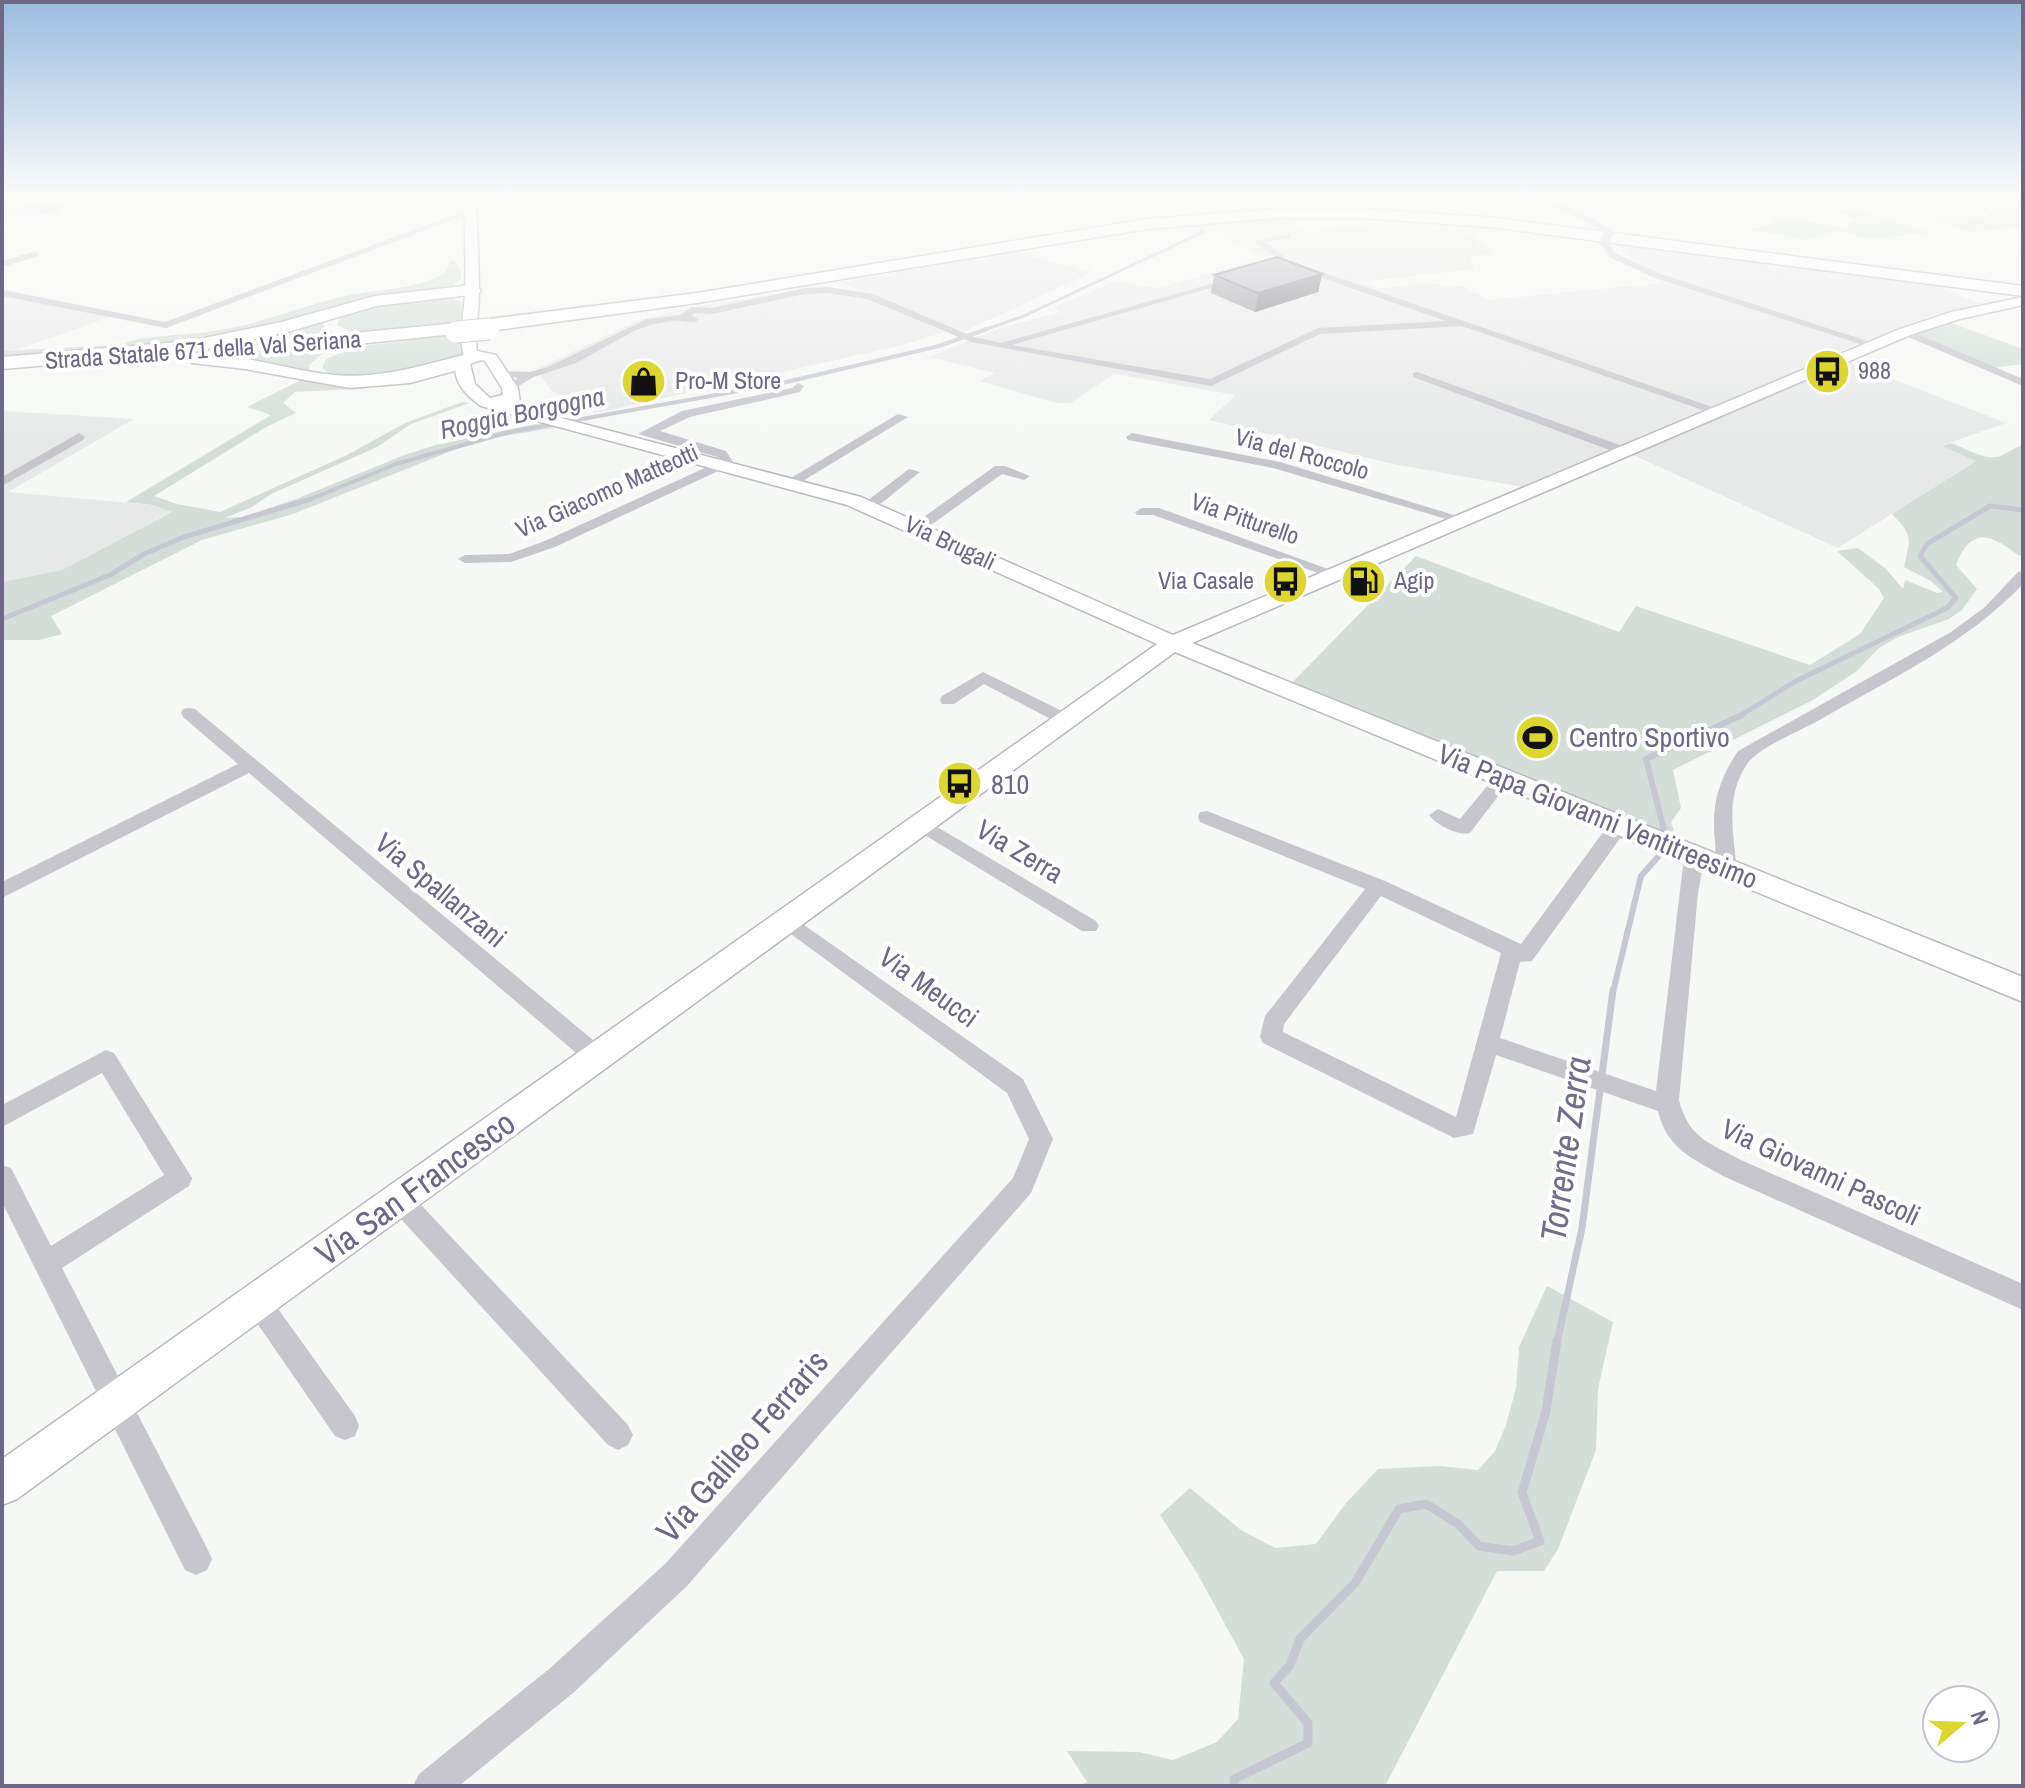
<svg xmlns="http://www.w3.org/2000/svg" width="2025" height="1788" font-family="'Archivo Narrow',sans-serif">
<rect width="100%" height="100%" fill="#f6f8f5"/>
<!-- built -->
<path fill="#e7e9e8" d="M2 197H99L2 223Z
M1283 219 1305 232 1374 225H1421L1427 221 1455 224 1493 253 1470 257 1474 269 1359 282 1378 289 1423 283 1465 287 1488 300 1661 283 1612 242 1933 285 1982 304 1932 315 1831 355 2006 423 1943 445 1977 460 1838 548 1631 454 1541 490 1398 465 1209 420 1236 395 1114 374 1070 403H1056L980 381 995 373 929 357 1000 328 1061 312 1053 307 1117 281 1158 288 1267 257 1239 245 1208 223Z
M1014 252 1092 272 965 331 957 328 903 345 601 412H588L551 390 536 370 636 321 688 308 807 289 832 288 861 291 840 282Z
M2 289 120 313 17 350 2 351Z
M2 411 134 419 8 492 153 505 173 511 62 570 2 582Z"/>
<!-- green -->
<path fill="#d4ddd8" d="M1890 197H1955L1970 201 2010 199 2023 204V227L1969 232 1926 218 1952 214 1972 218 1993 215 1958 201 1913 204Z
M1832 210H1862L1930 233 1865 239 1837 230 1807 240 1751 230 1790 217 1843 228 1857 219Z
M452 259 461 269V279L452 286 224 339 2 358V351L117 345C147 334 188 336 220 330 264 323 306 304 350 295 381 289 418 289 445 273Z
M448 297 462 302 460 324 354 333 337 325 341 315 362 306Z
M328 317 323 322 324 328 338 335 311 341 180 351Z
M1951 323 2023 349V364L1992 368 1917 334Z
M464 334 462 359 365 378 332 377 322 367 326 359 355 347Z
M345 344 321 355 309 365V371L258 361 186 356Z
M301 380 351 389 295 392 283 403 296 413 268 426 154 496 177 504 220 512 347 455 405 423 462 402 470 403 411 424 377 447 271 494 252 507 225 518 242 517 296 499 407 454 436 445 535 424 558 427 493 438 454 450 293 514 202 540 51 616 62 634 39 640H2V582L62 570 172 512 153 505 126 502 271 415 247 407Z
M1951 443C1963 447 1987 462 2000 456 2007 453 2014 448 2023 445V554L2019 556C1991 534 1971 526 1956 565L1977 589 1962 610 1949 619 1898 637 1879 648 1857 671 1813 700 1673 770 1681 808 1671 822 1685 866 1280 695 1416 556 1619 632 1636 606 1810 665 1860 634 1884 598 1879 589 1837 551 1858 548 1886 569 1903 589 1905 580 1937 593 1943 592 1931 581 1904 567C1910 538 1914 537 1892 514L1976 461 1942 446Z
M1547 1286 1613 1322 1598 1389 1596 1450 1558 1549 1544 1571H1497L1385 1786H1079L1087 1782 1067 1751 1139 1752 1173 1760 1217 1742 1238 1719 1244 1659 1197 1573 1160 1515 1190 1488 1241 1530 1275 1548 1316 1544 1346 1503 1378 1469 1439 1466 1478 1470 1495 1451 1506 1425 1516 1388 1519 1347Z"/>
<g fill="none" stroke-linecap="round" stroke-linejoin="round">
<!-- stream-far5 -->
<path stroke="#c7c7d2" stroke-width="3" d="M981 331 1024 316 1203 232 1183 197"/>
<!-- stream-far4 -->
<path stroke="#c7c7d2" stroke-width="4" d="M306 501 396 464 509 432 778 384 939 346 987 329"/>
<!-- stream-far3 -->
<path stroke="#c7c7d2" stroke-width="5" d="M2 619 110 575 144 554 184 537 311 499
M1738 717 1796 681 1947 608 1956 598 1920 556 1927 544 1990 506 2023 510"/>
<!-- stream-far2 -->
<path stroke="#c7c7d2" stroke-width="6" d="M1666 838 1646 759 1742 715
M1613 992 1641 876 1665 849"/>
<!-- stream-far1 -->
<path stroke="#c7c7d2" stroke-width="7" d="M1557 1343 1582 1228 1613 990"/>
<!-- stream -->
<path stroke="#c7c7d2" stroke-width="9" d="M1234 1786V1779L1308 1743V1723L1274 1683 1290 1665 1300 1639 1355 1583 1399 1509 1426 1504 1458 1524 1479 1546 1513 1551 1540 1541 1522 1493 1546 1411 1557 1341"/>
<defs>
<path id="secondary" d="M464 197H476C477 229 479 262 479 294 479 314 474 333 477 351L496 355 518 388 520 403 527 409 861 497 1173 635 1900 329 1951 312 2023 297V305L1960 319 1910 335 1192 643 2023 977V1002L1175 652 17 1499 2 1505V1459L1157 644 847 505 481 406C465 395 449 378 458 358L464 356C458 336 464 314 465 293 466 261 465 229 464 197ZM481 360 485 361 502 388 503 395 490 398 475 384 470 364Z"/>
<path id="highway" d="M1275 209H1361L1489 217 2023 286V296L1489 227 1361 218H1275L1147 229 697 303 489 331 480 325 489 319 697 293 1147 219Z
M472 285 481 290 478 294 376 306 291 331 190 353 2 369V357L190 341 281 322 375 296Z
M457 323 464 325 466 329 464 333 271 353 261 347 271 341Z
M199 353C246 355 289 370 334 375 380 379 420 366 463 355L473 361 454 371 410 383 350 388 245 369 192 363 189 359Z"/>
</defs>
<!-- secondary casing -->
<use href="#secondary" stroke="#bab8c1" stroke-width="3"/>
<!-- highway casing -->
<use href="#highway" stroke="#b8b7bd" stroke-width="3"/>
<!-- street -->
<path fill="#c7c6cd" fill-rule="evenodd" d="M97 197H109L32 217 9 214 23 205 73 204Z
M1527 197C1546 196 1599 218 1613 232L1606 234 1589 223Z
M467 210 474 212 166 328 2 296V290L165 322Z
M1290 234V238L1265 242 1285 257 1282 262 1253 241Z
M1601 241H1607L1615 253 1661 274 1879 345 1870 347 1655 278 1609 257Z
M36 251 39 256 2 267V261Z
M1296 263 1721 410 1711 413 1462 326 1320 334 1211 386 971 342 867 299 828 293 805 294 712 314 694 313 691 316 700 319 695 322 672 321 653 324 634 331 576 363 534 377 510 391 504 388 518 378 495 374 501 371 530 372 548 367 647 319 681 315 692 307 712 308 805 288 828 287 873 294 974 337 1001 343 1239 276V280L1012 345 1210 379 1318 328 1446 321 1293 268Z
M1905 329 2023 379V386L1901 334V330Z
M1417 372 1628 448 1630 451 1620 454 1413 377V373Z
M798 383 804 386 800 392 690 417 660 431 726 451 733 462 731 465 555 547 511 562 465 563 458 559 465 555 509 554 545 541 720 461 717 457 638 434 682 411 792 388Z
M898 414 908 417 793 487 781 484Z
M79 433 85 437 83 440 2 486V477Z
M1132 433 1280 462 1467 519 1460 523 1273 468 1128 440 1126 437Z
M995 466H1005L1030 476 1024 480 1002 474 924 530H914V524Z
M909 469 920 472 873 510H863V504Z
M1142 508H1159L1339 573 1337 576H1327L1153 515H1137L1135 512Z
M2023 571V584C1965 645 1888 680 1816 722 1799 731 1759 748 1748 763 1725 794 1733 833 1737 869L1734 874H1720C1715 865 1716 853 1715 842 1711 806 1718 781 1738 751L1951 632 1985 607 2018 572Z
M983 672 1072 716 1075 720 1066 725 1060 724 984 684 954 704H942L940 700 942 696Z
M189 708 195 709 605 1050 608 1057 605 1064 597 1066 589 1064 249 773 2 898V882L238 764 183 717 181 713 183 709Z
M1503 772 1512 778 1470 833C1457 836 1437 825 1429 815L1438 809 1460 819 1497 774Z
M1207 811 1385 881 1521 944 1612 820H1626L1628 825 1626 830 1532 961 1520 962 1500 1038 1656 1091 1683 866 1691 852H1705L1708 857 1703 866 1698 893 1679 1100C1689 1138 1708 1142 1741 1160L2023 1284V1310L1723 1176C1692 1158 1667 1149 1658 1111L1496 1055 1473 1134 1454 1138 1263 1043 1260 1037 1265 1016 1365 889 1200 822 1198 817 1200 812ZM1381 896 1501 953 1456 1117 1283 1032 1284 1024Z
M922 818 1096 921 1099 926 1096 931H1082L915 829 913 824Z
M787 913 1023 1079 1053 1139 1031 1193 687 1586 573 1693 459 1786H413L419 1774 549 1669 665 1564 1013 1178 1029 1139 1007 1093 780 926 777 921 780 916Z
M106 1050 114 1053 192 1178 189 1186 62 1268 207 1548 212 1559 207 1570 196 1575 185 1570 2 1202V1165L11 1168 51 1246 164 1175 102 1073 2 1127V1105Z
M399 1187 408 1191 628 1425 633 1435 628 1445 618 1450 608 1445 390 1207 386 1199 390 1191Z
M257 1288 266 1292 355 1416 359 1426 355 1436 345 1440 335 1436 248 1310 244 1301 248 1292Z"/>
<!-- secondary -->
<use href="#secondary" fill="#fff" fill-rule="evenodd"/>
<!-- highway -->
<use href="#highway" fill="#fff" fill-rule="evenodd"/>
<defs>
<path id="highway-bridge-far1" d="M467 331 489 329"/>
<path id="highway-bridge" d="M456 332 489 329"/>
</defs>
<!-- highway-bridge-far1 casing -->
<use href="#highway-bridge-far1" stroke="#b8b7bd" stroke-width="18" stroke-linecap="butt"/>
<!-- highway-bridge casing -->
<use href="#highway-bridge" stroke="#b8b7bd" stroke-width="23" stroke-linecap="butt"/>
<!-- street-bridge -->
<path stroke="#c7c6cd" stroke-width="9" d="M1604 243 1609 232"/>
<!-- highway-bridge-far1 -->
<use href="#highway-bridge-far1" stroke="#fff" stroke-width="17"/>
<!-- highway-bridge -->
<use href="#highway-bridge" stroke="#fff" stroke-width="21"/>
</g>
<!-- wall -->
<path fill="#9998a2" d="M1322 274 1318 292 1255 312 1211 293 1214 275Z"/>
<!-- shaded-wall -->
<path fill="#7d7c84" d="M1322 274 1318 292 1255 312 1258 293Z"/>
<!-- building -->
<path fill="#b2b1bc" stroke="#7d7c84" stroke-width="2" d="M1277 257 1322 274 1258 293 1214 275Z"/>
<!-- sky -->
<linearGradient id="sky" x2="0" y2="1"><stop stop-color="#9bbcdf"/><stop offset="0.44" stop-color="#fbfcfa"/><stop offset="1" stop-color="#fbfcfa" stop-opacity="0"/></linearGradient>
<rect width="2025" height="447" fill="url(#sky)"/>
<!-- icons -->
<defs>
<symbol id="bus-disc" viewBox="-11 -11 22 22"><circle r="9.5" fill="#dcd631" stroke="#fff"/><path d="M-5-6H5V4H4V6H2V4H-2V6H-4V4H-5ZM-3.5-4V0h7V-4ZM-3.5 1.2v1.5H-2V1.2ZM2 1.2v1.5H3.5V1.2Z" fill="#111"/></symbol>
<symbol id="shop-disc" viewBox="-11 -11 22 22"><circle r="9.5" fill="#dcd631" stroke="#fff"/><path d="M-5-2.5h2.3a2.7 3.5 0 0 1 5.4 0H5L5.5 6h-11ZM-1.5-2.5h3a1.5 2.3 0 0 0-3 0Z" fill="#111"/></symbol>
<symbol id="fuel-disc" viewBox="-11 -11 22 22"><circle r="9.5" fill="#dcd631" stroke="#fff"/><path d="M-5.5-6h7V0h2V4h1.3V-2.5L3-4.5l.8-.8L6-3V5H2.5V1h-1V6h-7ZM-4.2-4.7v3.2H.2V-4.7Z" fill="#111"/></symbol>
<symbol id="stadium-disc" viewBox="-11 -11 22 22"><circle r="9.5" fill="#dcd631" stroke="#fff"/><path d="M0-5a6.5 5 0 1 0 0 10a6.5 5 0 1 0 0-10ZM-3.5-1.8h7v3.6h-7Z" fill="#111"/></symbol>
</defs>
<g fill-rule="evenodd">
<use href="#bus-disc" x="1802" y="346" width="51" height="51"/>
<use href="#shop-disc" x="618" y="356" width="51" height="51"/>
<use href="#bus-disc" x="1260" y="556" width="51" height="51"/>
<use href="#fuel-disc" x="1338" y="556" width="51" height="51"/>
<use href="#stadium-disc" x="1512" y="712" width="51" height="51"/>
<use href="#bus-disc" x="934" y="758" width="51" height="51"/>
</g>
<g text-anchor="middle" stroke-width="8" stroke-linejoin="round" paint-order="stroke">
<!-- far-street labels -->
<g font-size="24" fill="#6d6885" stroke="#fff">
<text transform="translate(203 350) rotate(-4)" y="8">Strada Statale 671 della Val Seriana</text>
<text transform="translate(1302 454) rotate(15)" y="8">Via del Roccolo</text>
<text transform="translate(607 491) rotate(-24)" y="8">Via Giacomo Matteotti</text>
<text transform="translate(1245 519) rotate(19)" y="8">Via Pitturello</text>
<text transform="translate(950 543) rotate(25)" y="8">Via Brugali</text>
</g>
<!-- far-poi labels -->
<g font-size="24" fill="#6d6885" stroke="#fff" text-anchor="start">
<text x="1858" y="379">988</text>
<text x="675" y="389">Pro-M Store</text>
<text x="1254" y="589" text-anchor="end">Via Casale</text>
<text x="1394" y="589">Agip</text>
</g>
<!-- far-water labels -->
<g font-size="26" font-style="italic" fill="#6f6f8e" stroke="#fff">
<text transform="translate(522 413) rotate(-12)" y="9">Roggia Borgogna</text>
</g>
<!-- poi labels -->
<g font-size="28" fill="#6d6885" stroke="#fff" text-anchor="start">
<text x="1569" y="747">Centro Sportivo</text>
<text x="991" y="794">810</text>
</g>
<!-- street labels -->
<g font-size="28" fill="#6d6885" stroke="#fff">
<text transform="translate(1598 816) rotate(22)" y="10">Via Papa Giovanni Ventitreesimo</text>
<text transform="translate(1020 851) rotate(31)" y="10">Via Zerra</text>
<text transform="translate(441 890) rotate(40)" y="10">Via Spallanzani</text>
<text transform="translate(929 987) rotate(36)" y="10">Via Meucci</text>
<text transform="translate(1821 1172) rotate(25)" y="10">Via Giovanni Pascoli</text>
</g>
<!-- near-street labels -->
<g font-size="34" fill="#6d6885" stroke="#fff">
<text transform="translate(415 1188) rotate(-36)" y="12">Via San Francesco</text>
<text transform="translate(742 1446) rotate(-49)" y="12">Via Galileo Ferraris</text>
</g>
<!-- near-water labels -->
<g font-size="36" font-style="italic" fill="#6f6f8e" stroke="#fff">
<text transform="translate(1565 1149) rotate(-82)" y="13">Torrente Zerra</text>
</g>
</g>
<!-- border -->
<rect width="2025" height="1788" fill="none" stroke="#6d6885" stroke-width="8"/>
<!-- north arrow -->
<g transform="translate(1961 1724) rotate(71)"><circle r="38" fill="#ffffff" stroke="#c5c3ce" stroke-width="2"/>
<path d="M0-6L14 30L0 20L-14 30Z" fill="#dcd631"/>
<text y="-12" font-size="22" font-weight="bold" text-anchor="middle" fill="#6d6885">N</text>
</g>
</svg>
